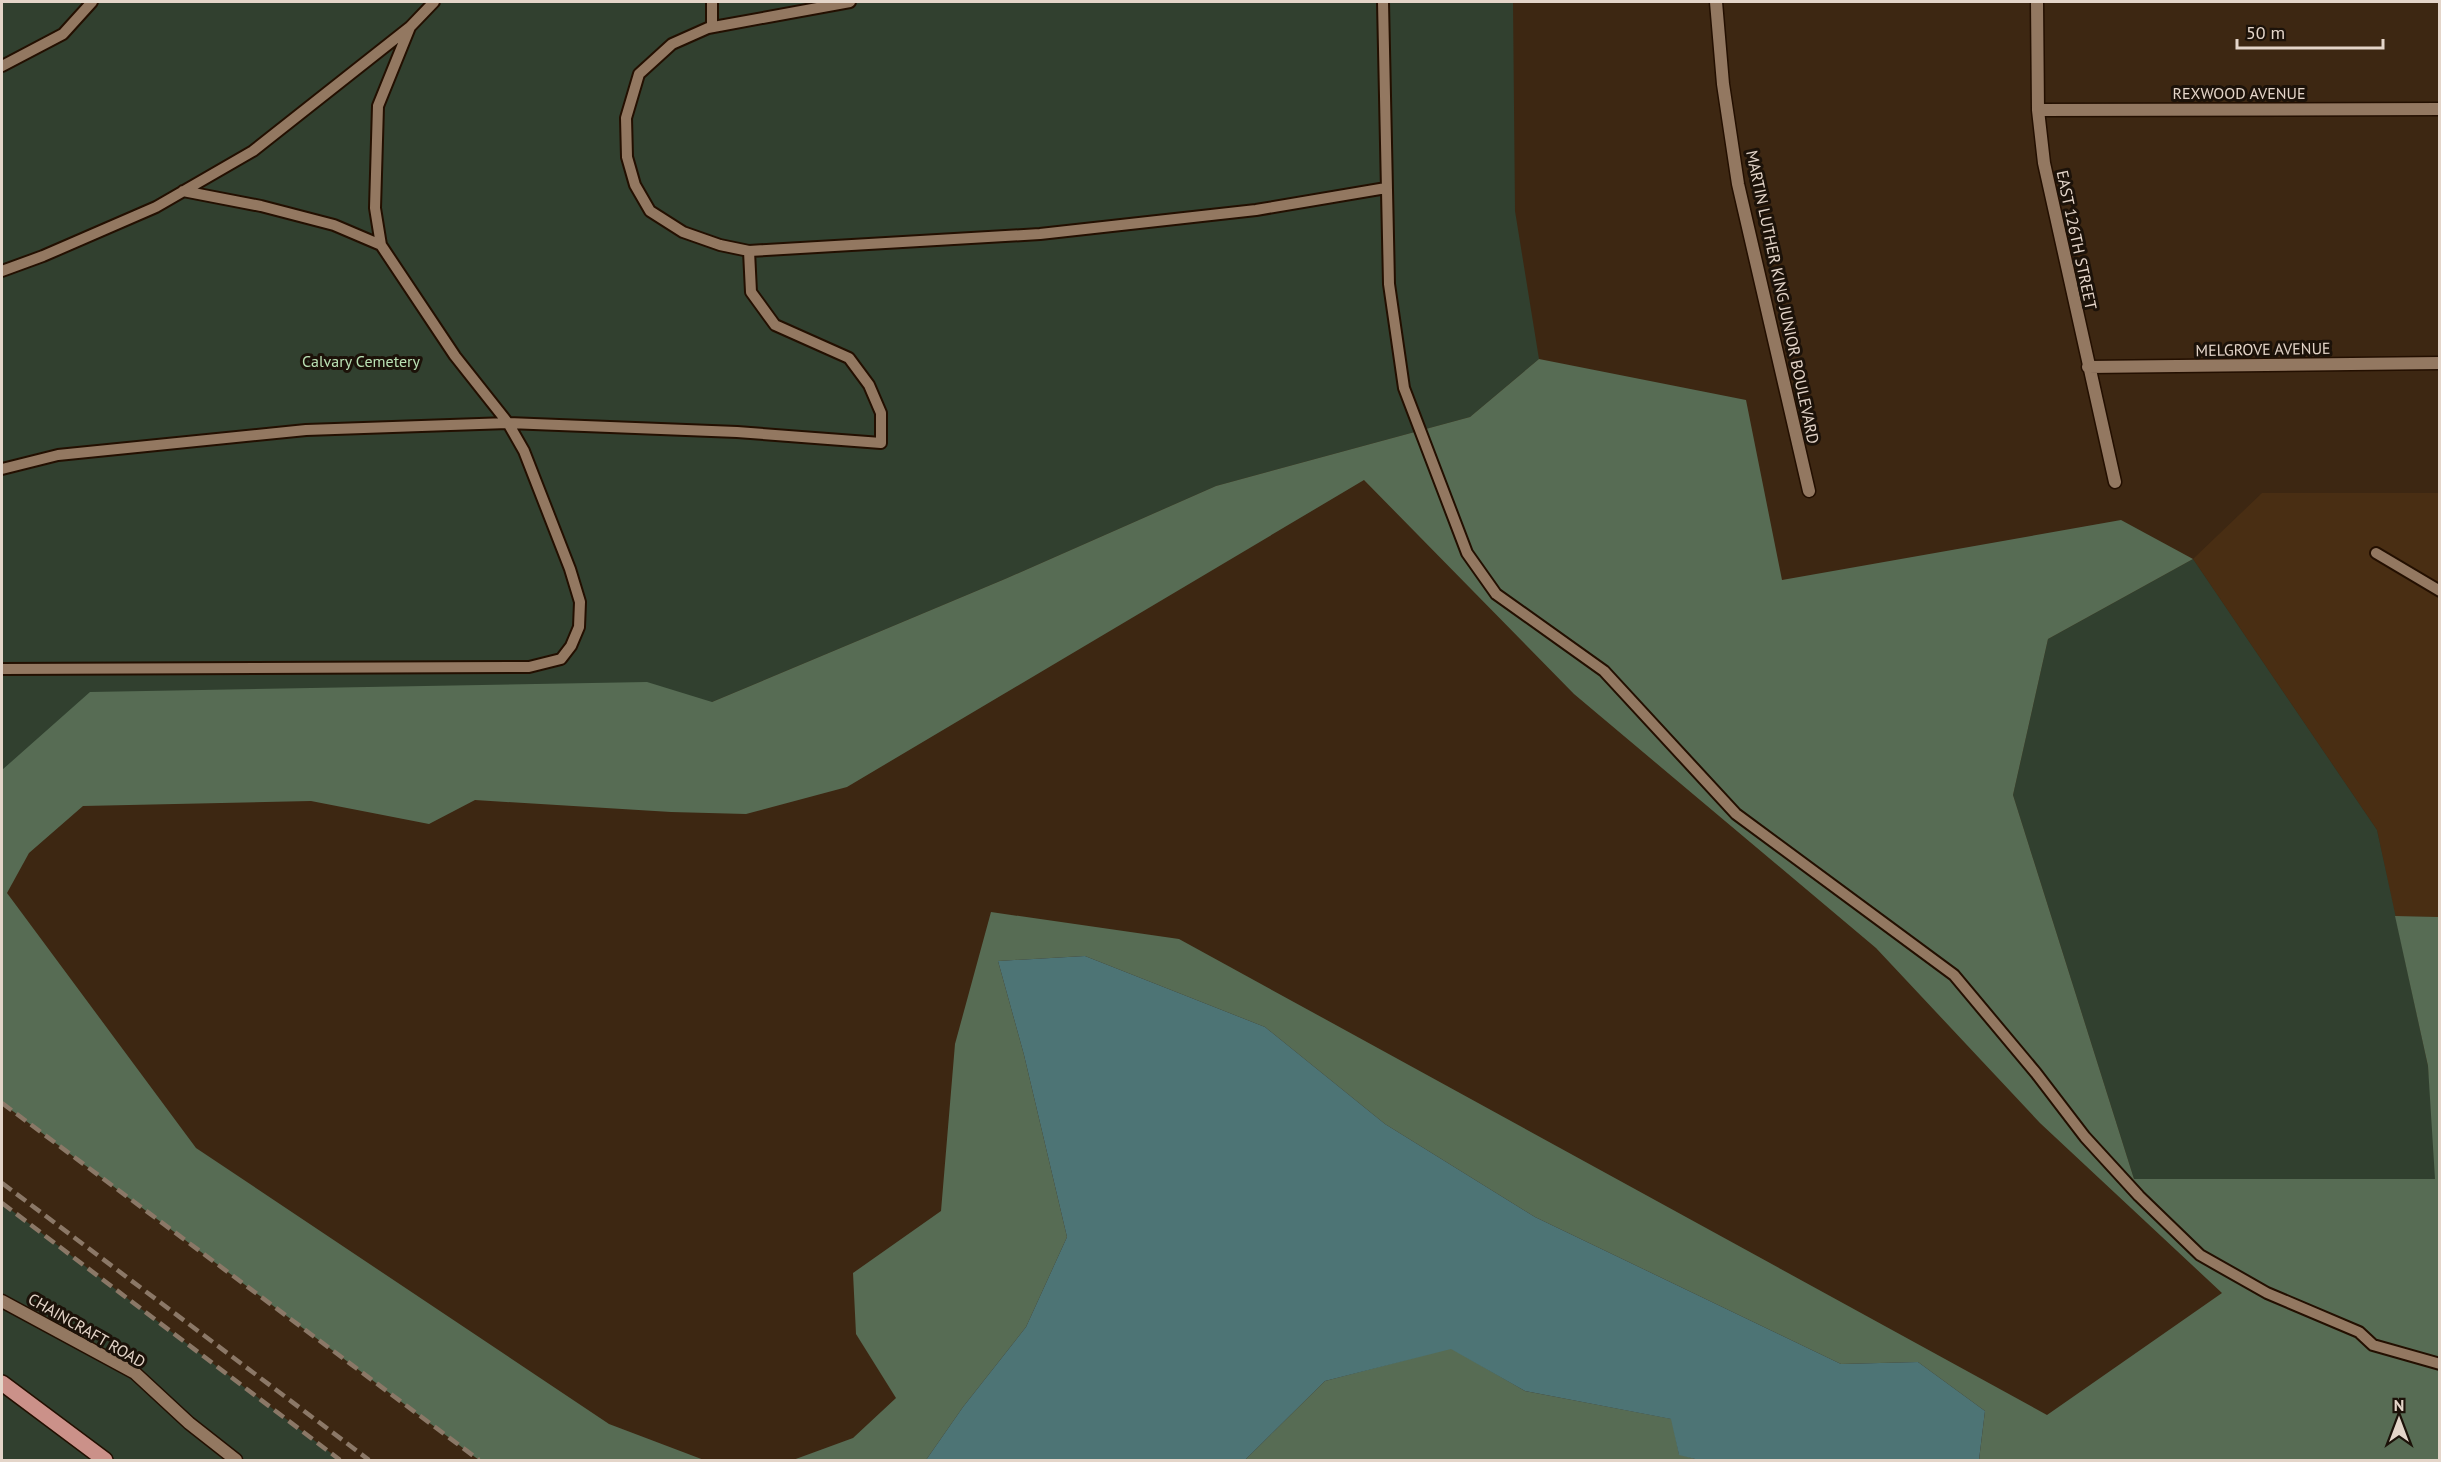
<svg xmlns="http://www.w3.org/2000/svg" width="2441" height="1462" font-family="'PT Sans',sans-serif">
<rect width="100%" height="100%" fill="#3d2712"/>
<!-- built -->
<path fill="#492e13" d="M2262 493H2439V917L2395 916 2377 830 2193 559Z"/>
<!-- green -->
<path fill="#31402f" d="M2 2H1513L1515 211 1539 359 1470 417 1216 486 1005 579 712 702 2 806Z
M2193 559 2377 830 2428 1066 2439 1179H2134L2013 795 2048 639Z
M2 1203 340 1460H2Z"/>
<!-- forest -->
<path fill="#576c54" d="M1539 359 1746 400 1782 580 2121 520 2193 559 2048 639 2013 795 2134 1179H2435L2428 1066 2395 916 2439 917V1460H1979L1985 1411 1918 1362 1841 1364 1535 1217 1385 1124 1265 1027 1085 956 998 961 1024 1055 1067 1237 1026 1327 963 1407 926 1460H793L853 1438 896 1398 856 1334 853 1273 941 1211 955 1044 991 912 1179 939 2047 1415 2222 1293 2040 1123 1876 948 1574 694 1364 480 847 787 746 814 671 812 475 800 429 824 311 801 83 806 29 853 7 893 196 1148 609 1424 704 1460H479L2 1103V770L90 692 647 682 712 702 1005 579 1216 486 1470 417Z
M1451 1348 1525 1391 1672 1419 1679 1454 1699 1460H1245L1325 1381Z"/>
<!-- water -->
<path fill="#4d7475" d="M1085 956 1265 1027 1385 1124 1535 1217 1841 1364 1918 1362 1985 1411 1979 1460H1699L1679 1455 1671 1419 1525 1391 1451 1349 1325 1381 1245 1460H926L963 1407 1026 1327 1067 1237 1024 1055 998 961Z"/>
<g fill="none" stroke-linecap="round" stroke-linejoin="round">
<defs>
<path id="lane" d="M712 2V27
M850 2 708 28 672 44 639 74 626 118 627 157 635 185 650 211 683 232 720 245 749 251 1040 234 1256 210 1386 188
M1383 2 1389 284 1404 388 1467 553 1496 594 1604 671 1736 814 1954 975 2036 1073 2085 1137 2139 1196 2200 1255 2267 1293 2359 1332 2373 1345 2440 1364
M2 66 63 34 92 2
M183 191 261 206 334 225 381 245
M2 271 43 256 156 207 253 151 410 27 434 2
M2 469 58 455 306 430 508 423 737 432 881 443V413L869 385 849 358 775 325 751 292 749 251
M2376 553 2440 591
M2 669 529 667 561 659 571 646 579 627 580 602 570 569 524 451 508 423 455 356 381 245 375 208 378 106 410 27"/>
<path id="street" d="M1716 2 1723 84 1738 184 1809 491
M2037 2 2038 110 2044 163 2115 482
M2038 110 2440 109
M2088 367 2440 363
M2 1301 135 1373 189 1423 236 1460"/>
<path id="primary" d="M2 1383 105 1460"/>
</defs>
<!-- lane casing -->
<use href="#lane" stroke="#230f00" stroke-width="14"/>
<!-- street casing -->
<use href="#street" stroke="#230f00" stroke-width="15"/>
<!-- primary casing -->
<use href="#primary" stroke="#230f00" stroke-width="18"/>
<!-- lane -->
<use href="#lane" stroke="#937861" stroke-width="10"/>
<!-- street -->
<use href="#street" stroke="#937861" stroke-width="12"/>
<!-- primary -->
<use href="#primary" stroke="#cb9189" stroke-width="15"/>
<!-- rail -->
<path stroke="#8b7867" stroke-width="4.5" stroke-dasharray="12 6" stroke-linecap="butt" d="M2 1103 479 1460
M2 1183 369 1460
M2 1203 340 1460"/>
</g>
<g text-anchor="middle" stroke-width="6" stroke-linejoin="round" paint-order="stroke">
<!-- street labels -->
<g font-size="16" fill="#e4d5c9" stroke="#1c1209">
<text x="2239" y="99">REXWOOD AVENUE</text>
<text transform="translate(2077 240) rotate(78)" y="6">EAST 126TH STREET</text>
<text transform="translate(1783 297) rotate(78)" y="6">MARTIN LUTHER KING JUNIOR BOULEVARD</text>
<text transform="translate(2263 349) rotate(-1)" y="6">MELGROVE AVENUE</text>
<text transform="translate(87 1330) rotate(30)" y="6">CHAINCRAFT ROAD</text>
</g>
<!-- park labels -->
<g font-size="16" fill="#b9e0b3" stroke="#1c1209">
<text x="361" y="367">Calvary Cemetery</text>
</g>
</g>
<!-- border -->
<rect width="2441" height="1462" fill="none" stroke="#e4d5c9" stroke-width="6"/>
<!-- north arrow -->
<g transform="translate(2399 1420)" stroke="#1c1209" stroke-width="4.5" paint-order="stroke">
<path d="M0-4.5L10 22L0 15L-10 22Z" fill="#e4d5c9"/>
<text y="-9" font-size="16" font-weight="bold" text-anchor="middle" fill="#e4d5c9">N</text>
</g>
<!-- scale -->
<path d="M2237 39v9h146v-9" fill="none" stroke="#e4d5c9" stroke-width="3"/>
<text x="2246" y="39" font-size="18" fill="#e4d5c9" stroke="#1c1209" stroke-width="4.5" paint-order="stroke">50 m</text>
</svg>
